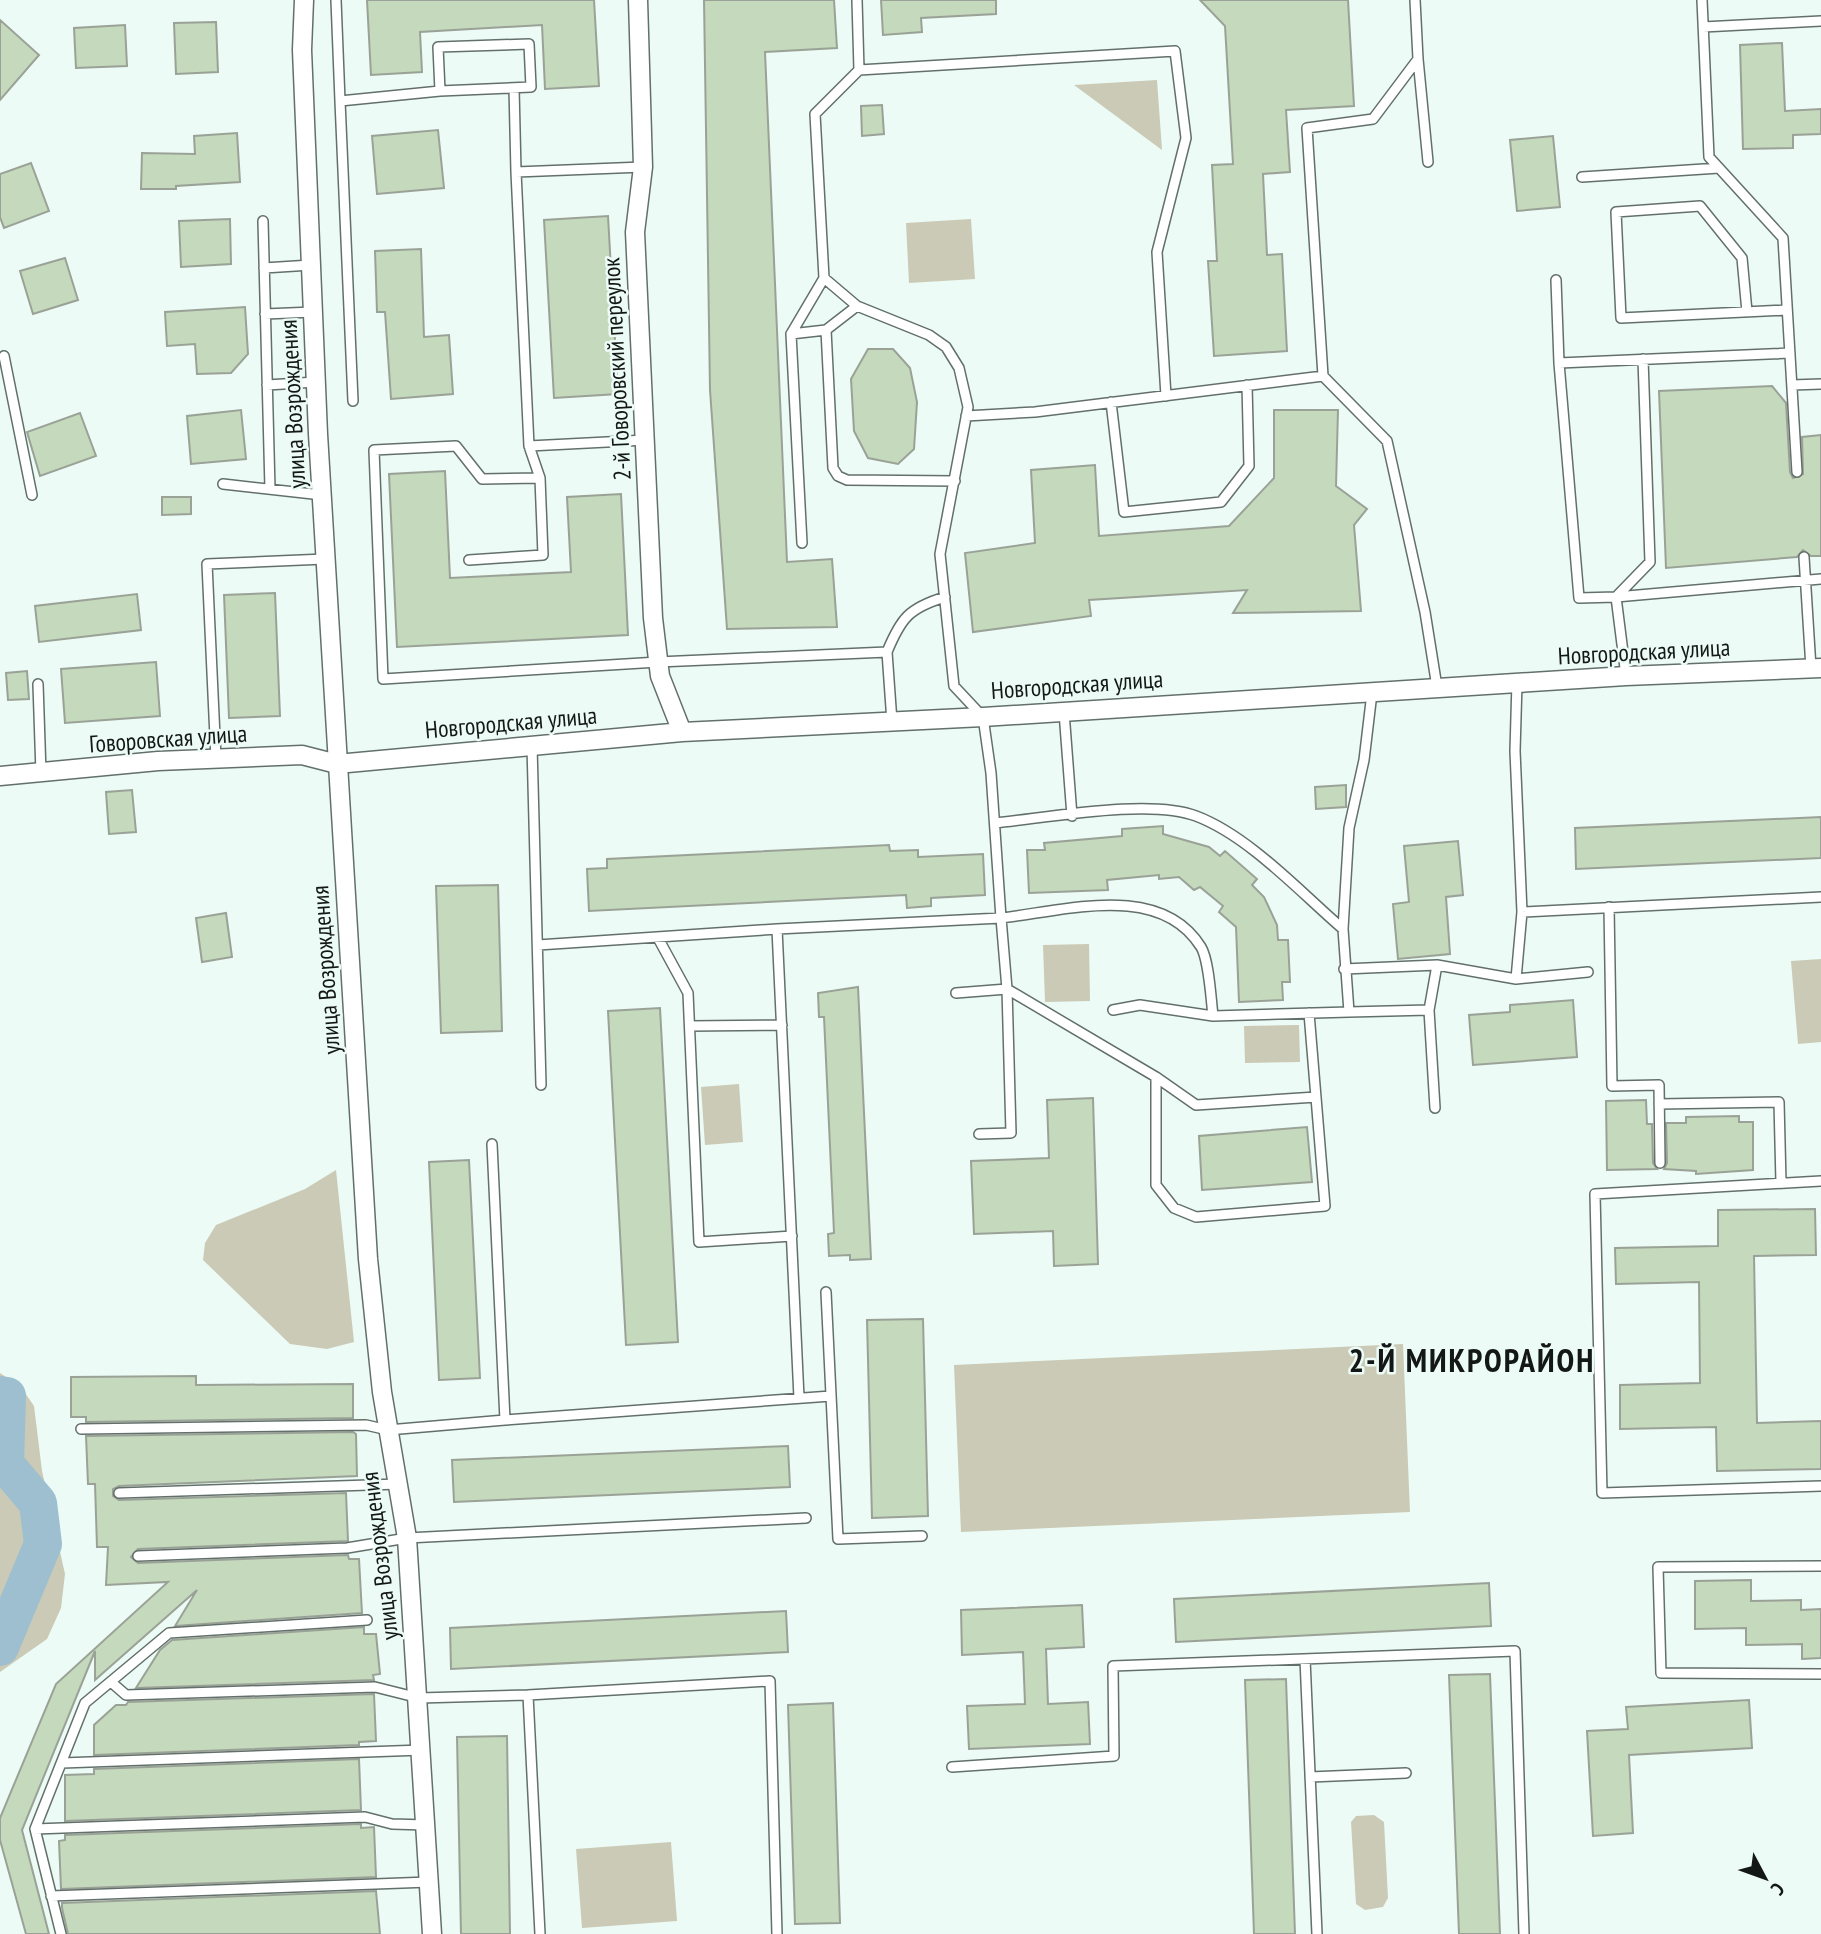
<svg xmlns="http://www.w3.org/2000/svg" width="1821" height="1934" font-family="'PT Sans Narrow',sans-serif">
<rect width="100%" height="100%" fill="#ecfbf5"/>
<!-- green -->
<path fill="#cacab6" d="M1157 80 1162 150 1074 85Z
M971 219 975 279 909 283 906 223Z
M1089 944 1090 1001 1045 1002 1043 945Z
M1821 959V1042L1798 1044 1791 961Z
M1299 1025 1300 1062 1245 1063 1244 1026Z
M739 1084 743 1142 705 1145 701 1087Z
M336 1170 354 1342 327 1349 290 1344 203 1260 205 1243 216 1225 305 1189Z
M1403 1344 1410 1512 961 1532 954 1365Z
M0 1373 21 1387 34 1406 42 1471 65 1574 61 1608 47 1639 0 1672Z
M1374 1815 1384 1822 1388 1898 1383 1907 1365 1910 1356 1904 1351 1822 1356 1816Z
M671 1842 677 1921 582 1928 576 1849Z"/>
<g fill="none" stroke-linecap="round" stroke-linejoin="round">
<!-- river -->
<path stroke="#9dbfd0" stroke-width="38" d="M0 1395 7 1396 5 1464 38 1503 43 1544 0 1647"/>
</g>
<!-- building -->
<path fill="#c5d9bd" stroke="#9aa297" stroke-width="2" d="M367 0H594L599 86 545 89 542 25 420 32 422 72 371 75Z
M704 0H834L837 48 765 52 787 562 832 559 837 627 727 629 710 390Z
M881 0H996V14L921 18 922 32 883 35Z
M1200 0H1348L1354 106 1286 110 1290 172 1263 174 1267 255 1282 254 1287 351 1214 356 1208 261H1217L1212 165 1233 164 1225 26Z
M0 20 39 55 0 100Z
M216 22 218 72 176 74 174 23Z
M125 25 127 66 76 68 74 28Z
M1782 43 1785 111 1821 109V134L1793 135V148L1743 149 1740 45Z
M882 105 884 134 862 136 861 106Z
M438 130 444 188 377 194 372 136Z
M237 133 240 182 176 186V189H141L142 153 195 154 194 136Z
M1553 136 1560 207 1517 211 1510 140Z
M31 163 49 211 4 228 0 217V174Z
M608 216 618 394 554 398 544 220Z
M230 219 231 264 181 267 179 221Z
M421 249 424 337 449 335 453 394 391 399 385 312H377L375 251Z
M65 258 78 300 33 314 20 271Z
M245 307 248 354 231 373 197 374 195 344 167 346 165 312Z
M868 349H893L910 368 917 402 914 449 898 464 868 458 854 431 851 379Z
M1772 386 1786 403 1790 472 1793 478 1803 474 1802 437 1821 435V556H1811L1803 550 1797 557 1666 568 1659 391Z
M241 410 246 459 191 464 187 416Z
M1274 410H1338L1336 486 1367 509 1354 525 1361 611 1233 613 1247 590 1089 600 1091 616 973 632 965 553 1035 543 1031 470 1095 465 1099 536 1229 526 1274 478Z
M80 413 96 456 40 476 27 432Z
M445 471 450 578 571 572 567 497 621 494 628 635 397 647 389 474Z
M162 497H191V514L162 515Z
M275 593 280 716 229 718 224 595Z
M137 594 141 630 39 642 35 606Z
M156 662 160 716 65 723 61 669Z
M27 671 29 699 8 700 6 673Z
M1346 785V807L1316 809 1315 787Z
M132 790 136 832 109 834 106 792Z
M1821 817V858L1576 869 1575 828Z
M1163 826V834L1209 847 1220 856 1225 851 1257 879 1252 885 1264 897 1277 925 1278 940H1288L1290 982H1282L1283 1000 1239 1002 1236 927 1219 912 1223 906 1200 887 1194 890 1179 877 1159 879V875L1107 880 1108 890 1029 893 1027 850H1045L1044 843 1122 836V829Z
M1458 841 1463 895 1446 897 1450 954 1398 959 1393 904 1409 902 1404 846Z
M889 845 890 851 918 850V857L983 854 985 895 931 898V906L907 908 906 895 589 911 587 869 607 868V859Z
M498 885 502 1031 441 1033 436 886Z
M226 913 232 957 202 962 196 918Z
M858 987 871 1259 850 1260V1255L829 1256 828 1234 834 1233 824 1017H819L818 993Z
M1573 1000 1577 1057 1473 1065 1469 1015 1510 1012V1005Z
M660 1008 678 1342 626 1345 608 1011Z
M1093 1098 1098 1264 1054 1266 1053 1231 974 1234 971 1161 1049 1158 1047 1100Z
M1646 1100 1647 1124H1652L1653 1163 1657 1169 1607 1170 1606 1101Z
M1739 1116V1122H1753V1170L1696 1174V1171L1664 1169 1667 1163 1666 1123H1686V1117Z
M1307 1127 1312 1182 1202 1190 1199 1136Z
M469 1160 480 1378 439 1380 429 1162Z
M1815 1209 1816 1255 1754 1256 1757 1423 1821 1421V1469L1717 1471 1716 1427 1620 1429V1385L1700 1383 1699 1282 1616 1284 1615 1248 1718 1246V1210Z
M923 1319 928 1516 872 1518 867 1320Z
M196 1376V1385L353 1384V1418L86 1422V1417H71V1377Z
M353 1432 356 1434 357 1476 119 1486 113 1489V1496L119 1500 346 1493 348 1541 138 1549 131 1557 138 1563 348 1555 349 1559H359L362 1613 175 1626 197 1590 95 1680V1651L22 1830 49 1934H26L0 1840V1818L56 1684 168 1582 106 1585 108 1547H97L95 1484H88L86 1436Z
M788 1446 790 1487 454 1502 452 1460Z
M1751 1580V1601L1801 1600V1610L1821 1609V1658L1802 1659V1644L1746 1645V1628L1695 1629V1581Z
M1489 1583 1491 1626 1176 1642 1174 1599Z
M1082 1605 1084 1647 1046 1649 1048 1704 1088 1702 1090 1744 969 1749 967 1706 1025 1704 1023 1652 962 1655 961 1610Z
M786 1611 788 1652 451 1669 450 1628Z
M364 1627V1634H376L380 1674 373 1675 374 1680 136 1688 160 1650 172 1640Z
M1490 1674 1500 1934H1459L1449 1675Z
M1286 1679 1295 1934H1254L1245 1680Z
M374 1694 376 1741 359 1742V1745L94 1755V1725L116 1705H126L128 1702Z
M1749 1700 1752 1748 1629 1755 1633 1833 1593 1836 1587 1731 1628 1729 1626 1707Z
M833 1703 840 1923 795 1924 788 1705Z
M507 1736 510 1934H461L457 1737Z
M359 1759 361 1810 65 1821V1775L94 1774V1769Z
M361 1824V1828L374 1827 376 1877 61 1889 59 1841 65 1840V1835Z
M376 1891 380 1934H68L62 1908V1903Z"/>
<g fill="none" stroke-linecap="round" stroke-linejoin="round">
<defs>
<path id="service" d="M336 0 340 101
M857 0 859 70 1175 51 1186 138 1157 252 1166 396
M1415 0 1418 59 1373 119 1307 128 1323 376 1387 441 1425 612 1437 687
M1702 0 1709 157 1783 238 1797 472
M1703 27 1821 21
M529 44 531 87 440 91 438 47Z
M1418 59 1428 162
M514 88 516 172 643 167
M516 172 529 446 646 440
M1582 177 1719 168
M263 221 270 489
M264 268 311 265
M1556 280 1559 363 1790 353
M857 306 826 330 833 468 838 476 847 480 955 481
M1747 312 1742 258 1700 206 1616 212 1621 318 1787 310
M265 314 313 312
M791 334 824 278
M4 356 32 495
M1559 363 1579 598 1616 597 1650 562 1643 359
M267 385 316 382
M1792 385 1821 384
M353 401 340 101 440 91
M1111 402 1124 512 1221 502 1249 466 1247 385
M966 416 1035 412 1323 376
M540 478 482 479 456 446 374 450 383 679 658 662 887 652 892 722
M223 484 322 495
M802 543 791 334 826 330
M1804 557 1811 668
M469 560 543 555 540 478 529 446
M887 652C901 618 909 608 945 597
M1626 676 1616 597 1821 579
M1517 682 1515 751 1522 912 1821 897
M38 684 41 773
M1064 712 1072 816
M532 746 541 1085
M216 759 207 564 325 559
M995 823C1046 818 1150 798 1196 816 1249 836 1300 892 1343 929
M1609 907 1612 1086 1659 1085 1660 1163
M777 929 799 1398
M658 938 688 993 699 1242 792 1236
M538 945 777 929 1001 918 991 773 983 717 954 686 940 554 968 407 959 368 946 347 929 335 857 306 824 278 815 114 859 70
M1344 969 1437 965 1516 979 1588 972
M1516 979 1522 912
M1007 989 1156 1077V1185L1174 1208 1196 1217 1325 1206 1309 1013
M956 993 1007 989 1001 918C1064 911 1160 881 1201 947 1209 960 1211 999 1213 1016L1349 1012 1343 929 1349 828 1364 760 1372 693
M1113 1010 1140 1005 1213 1016
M1429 1010 1437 965
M1349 1012 1429 1010 1435 1108
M690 1026 782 1025
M1156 1077 1196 1105 1316 1097
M1659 1104 1779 1102 1781 1183
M979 1134 1011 1133 1007 989
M1821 1181 1595 1194 1602 1493 1821 1486
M826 1292 838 1539 922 1536
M505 1420 831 1396
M81 1429 366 1425 388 1430 505 1420 492 1144
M119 1493 399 1484
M138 1556 347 1548 407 1538 806 1518
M1821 1566 1658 1567 1661 1673 1821 1674
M1305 1659 1317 1934
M111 1682 126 1695 375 1687 419 1698 528 1695 540 1934
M528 1695 770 1681 777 1934
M62 1763 422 1750
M952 1767 1114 1756 1113 1666 1515 1651 1524 1934
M1310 1777 1406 1773
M35 1829 365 1817 392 1824 426 1825
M51 1896 429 1882
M61 1934 35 1829 85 1703 169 1633 367 1620"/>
<path id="minor" d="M304 0 302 50 318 434 368 1259 382 1392 407 1538 432 1934
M638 0 643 167 635 232 653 618 660 676 682 732
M0 776 158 761 302 755 337 764 682 732 983 717 1626 676 1821 668"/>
</defs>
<!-- service casing -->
<use href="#service" stroke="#63706a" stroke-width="12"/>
<!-- minor casing -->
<use href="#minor" stroke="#63706a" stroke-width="21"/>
<!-- service -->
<use href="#service" stroke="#fff" stroke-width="9"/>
<!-- minor -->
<use href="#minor" stroke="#fff" stroke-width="18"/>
</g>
<g text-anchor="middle" stroke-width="5" stroke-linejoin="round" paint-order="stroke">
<!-- street labels -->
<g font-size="24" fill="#131816" stroke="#ecfbf5">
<text transform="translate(617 369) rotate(-93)" y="8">2-й Говоровский переулок</text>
<text transform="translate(293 404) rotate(-93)" y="8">улица Возрождения</text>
<text transform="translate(1644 652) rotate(-3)" y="8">Новгородская улица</text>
<text transform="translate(1077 685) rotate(-4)" y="8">Новгородская улица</text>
<text transform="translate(511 723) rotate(-5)" y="8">Новгородская улица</text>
<text transform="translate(168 739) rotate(-4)" y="8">Говоровская улица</text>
<text transform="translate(326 970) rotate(-94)" y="8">улица Возрождения</text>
<text transform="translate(380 1556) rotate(-97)" y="8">улица Возрождения</text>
</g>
<!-- district labels -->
<g font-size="32" font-weight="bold" letter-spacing="2" fill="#131816" stroke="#ecfbf5">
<text x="1472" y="1372">2-Й МИКРОРАЙОН</text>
</g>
</g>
<!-- north arrow -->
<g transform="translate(1765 1878) rotate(131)" stroke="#ecfbf5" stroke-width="5" paint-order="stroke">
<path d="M0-5L12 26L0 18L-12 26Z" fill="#131816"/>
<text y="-10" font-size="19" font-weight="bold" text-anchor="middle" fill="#131816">С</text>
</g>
</svg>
